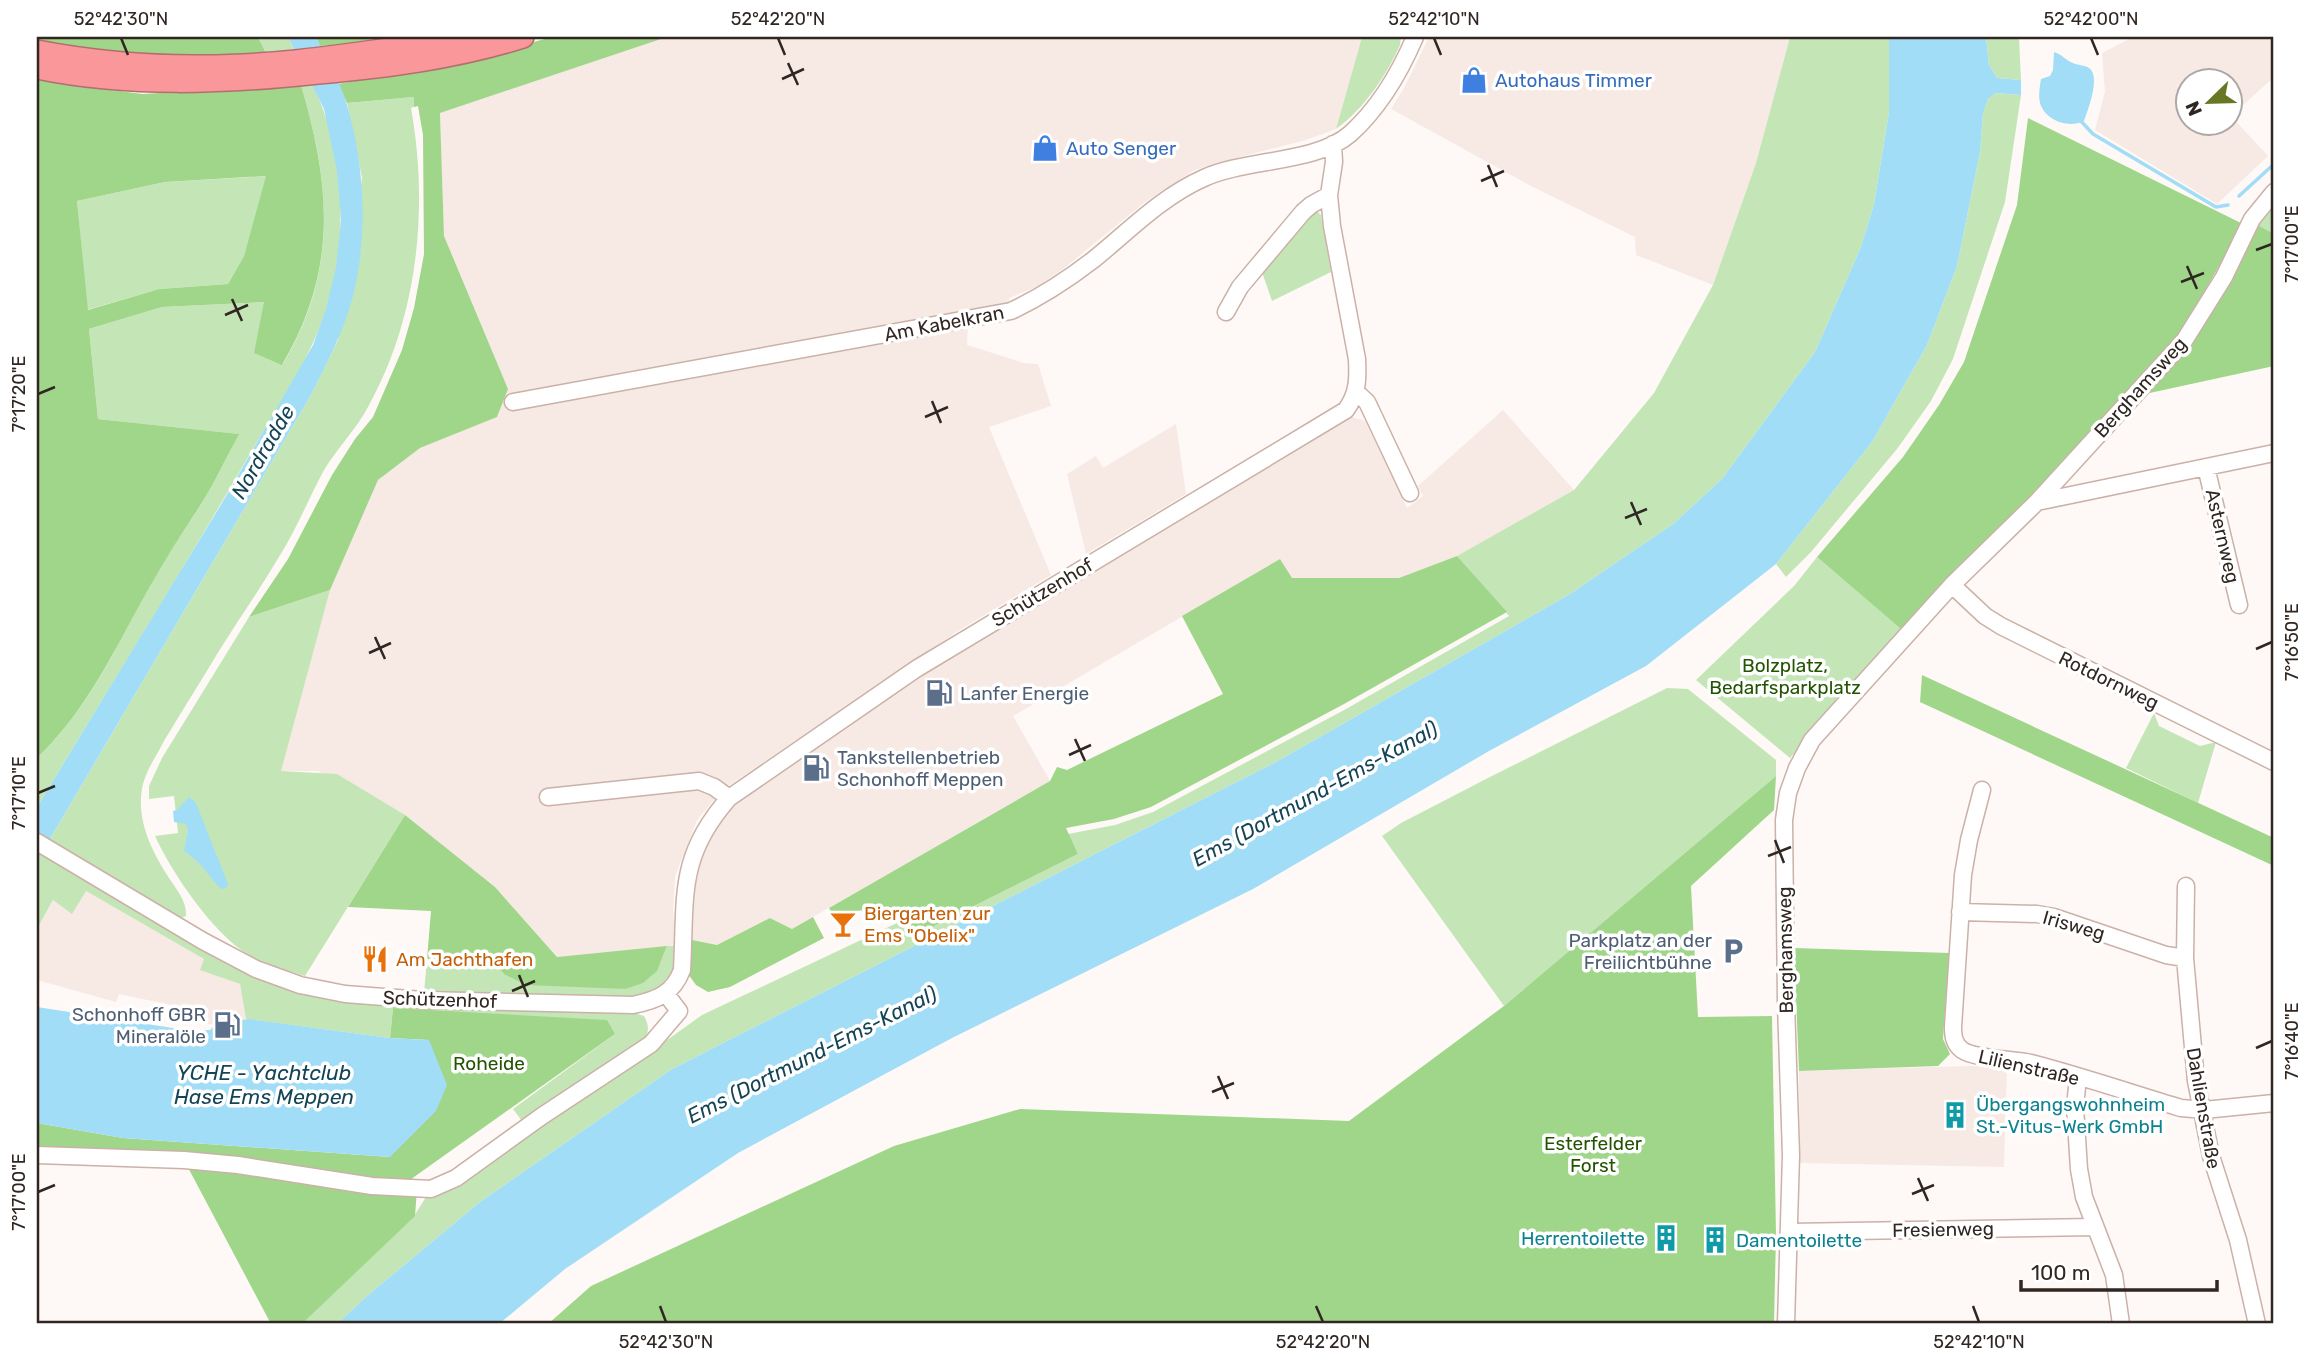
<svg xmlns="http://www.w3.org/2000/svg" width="2311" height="1361" font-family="Rubik,sans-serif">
<rect width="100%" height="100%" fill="#fef9f6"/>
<!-- built -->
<path fill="#f7e9e4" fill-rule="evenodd" d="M667 37H1362L1336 129 1306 140 1212 164 1193 171 1145 202 1063 269 1038 286 1009 298 1011 311 968 326 967 345 1024 363 1038 364 1051 406 989 427 1051 575 958 631 722 790 697 820 675 876 673 911 676 946 557 957 495 887 405 815 318 771H280L330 590 378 480 420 448 497 417 508 389 444 236 440 113Z
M1429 37H1790L1756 163 1713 285 1636 255 1635 237 1531 186 1391 109 1404 88Z
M2133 37H2274V77L2231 116 2268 156 2217 204 2095 130 2105 92 2102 53ZM2230 80V122H2188V80Z
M1503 410 1574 490 1457 556 1399 578H1291L1280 559 1013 716 1050 781 792 929 770 918 717 945 692 940V894L698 863 714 829 726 813 758 785 920 675 1325 432 1349 416 1365 421 1407 508 1423 496 1418 486Z
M1176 424 1186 494 1086 554 1067 474 1096 456 1103 468Z
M86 891 205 959 201 970 240 984 246 1019 241 1020 242 1025 207 1024 208 1013 119 994 116 1002 37 980V929L54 899Z
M2007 1065 2004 1167 1800 1163 1799 1071Z"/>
<!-- green -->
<path fill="#c4e6b7" d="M258 37H288L294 49 266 53Z
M1362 37H1401L1400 45C1386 76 1364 109 1336 129Z
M1790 37H1889V112L1874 204 1861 247 1815 352 1722 479 1673 524 1570 594 1276 762 672 1069 480 1202 367 1296 337 1324H302L414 1216 431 1189 670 1038 702 1015 897 923 916 935 1078 854 1068 834 1115 825 1153 812 1346 709 1509 616 1457 556 1574 490 1654 393 1713 285 1756 163Z
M1986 37H2019L2021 80 1997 78 1989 65Z
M312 83C345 151 349 238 326 310 308 364 273 414 244 464 177 580 106 693 37 807V758C94 704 123 631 162 564 176 541 192 519 206 496 218 476 228 455 238 434L98 419 89 329 162 307 264 302 283 364C338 270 331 186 301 85Z
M1994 93 2021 95 2005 202 1953 359 1931 401 1897 449 1811 552 1786 577 1776 564 1872 442 1927 345 1957 266 1980 152 1983 114 1988 99Z
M414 97V107L411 108C429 208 418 317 368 407 356 430 336 449 323 472 308 500 296 530 279 557 260 589 239 619 219 651 201 681 182 711 164 741 157 755 147 769 143 784 135 818 151 850 169 878 177 890 187 902 186 916L179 919 60 849 50 839 311 395 338 340 362 178 347 103Z
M267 176 244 256 228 284 159 289 87 310 77 201 165 182Z
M2274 202V234L2258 225Z
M1311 212H1318L1321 215 1331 272 1272 301 1262 272Z
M1817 557 1902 630 1790 758 1696 680 1794 586Z
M330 590 281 771 337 774 405 815 305 976C286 970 266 965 249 955 213 934 172 873 155 836L178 833 174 796 149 799V786L162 758 249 617Z
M1667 688 1688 689 1776 760V776L1504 1006 1382 836 1401 823 1488 778Z
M2154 713 2159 726 2200 746 2216 742 2198 803 2126 768Z
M41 854 199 948 253 976 297 993 343 1002 629 1011 644 1016C650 1026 649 1034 642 1044L525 1125 513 1109 615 1034 393 1008 390 1038 246 1019 240 984 200 970 204 959 86 891 72 914 53 900 37 929V861Z
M667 946H676C677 988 661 992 624 999L424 993 427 959 493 962 504 974 626 989C653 980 657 972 667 946Z"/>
<!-- forest -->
<path fill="#a0d68a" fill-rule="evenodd" d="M37 37H258L266 53 185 57 114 53 37 42Z
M316 37H419L320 46Z
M552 37H667L440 113 444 236 508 389 497 417 420 448 378 480 330 590 249 617 288 559 332 475 355 439 373 417 402 350 414 308 424 254 423 135 418 106 414 107V97L347 103 338 84 467 60Z
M37 80 142 94 301 85C331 187 338 270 282 365L254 353 264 302 162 307 89 329 98 419 239 434C228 454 218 476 206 496 192 519 176 541 163 564 123 630 94 704 37 758ZM266 176 244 256 228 284 159 289 88 310 77 201 165 182Z
M2028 118 2243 224 2179 336 2032 495 1902 630 1817 557 1903 457 1939 405 1964 362 2017 205Z
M2258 225 2274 234V366L2145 394Z
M1457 556 1507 612 1344 704 1151 807 1114 819 1066 828 1078 854 916 935 877 911 866 917 861 910 838 923 829 908 1050 781 1057 767 1067 770 1223 694 1182 616 1280 559 1292 578H1399Z
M1922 675 2274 838V866L1920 702Z
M1776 776 1774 810 1691 886 1698 1017 1772 1016 1776 1235 1774 1324H548L591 1286 894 1146 1020 1109 1349 1121 1504 1006Z
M405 815 495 887 557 957 667 946 657 971 643 983 626 989 526 985 504 974 493 962 427 959 431 911 348 907Z
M813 917 824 938 730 987 708 992 696 985 688 974 692 940 717 945 770 918 792 929Z
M1794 948 1949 953 1943 1039 1950 1054 1938 1066 1799 1071Z
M393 1008 607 1020 615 1034 407 1182 417 1189 415 1216 302 1324H271L184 1160 37 1155V1123L123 1138 390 1157 429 1040 390 1038Z"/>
<!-- water -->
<path fill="#a1ddf6" d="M288 37H316C326 59 341 82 347 105 365 166 368 235 353 296 344 331 327 363 311 395L37 861V807L222 503 313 345 326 309 336 267 341 220 337 171 324 109Z
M1889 37H1986L1989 65 1997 78 2021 80V95L1995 93 1988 99 1983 114 1980 152 1957 266 1927 345 1872 442 1776 564 1646 666 1489 751 1253 889 952 1038 738 1153 565 1269 499 1324H337L367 1296 480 1202 672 1069 1276 762 1570 594 1673 524 1722 479 1815 352 1861 247 1874 204 1889 112Z
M2054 52C2062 54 2065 60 2073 63 2077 65 2085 65 2089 68 2101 76 2088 110 2084 121 2068 129 2045 120 2040 103 2038 95 2040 86 2041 79L2050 76 2053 70Z
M189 797 196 803 228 884 226 888 221 889C207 875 201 861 184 851L188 831 186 824 174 822 173 811 177 810Z
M37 1007 192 1031 210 1030 215 1025H241V1020L249 1019 390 1038 429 1040 447 1085 436 1111 390 1157 123 1138 37 1123Z"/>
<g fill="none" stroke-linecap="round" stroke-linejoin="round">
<!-- stream -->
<path stroke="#a1ddf6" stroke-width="3.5" d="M2079 119 2093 134 2216 207 2228 205
M2239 196 2274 164"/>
<defs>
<path id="minor" d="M1226 312 1240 287 1303 212 1311 205 1329 195
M1356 392 1367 402 1410 493
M513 402 1011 311C1041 297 1067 280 1093 260 1129 231 1161 197 1204 178 1245 159 1317 163 1350 134 1379 108 1400 72 1415 37
M2206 467 2239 605
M2037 502 2274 453
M1952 585 1985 616 2001 626 2274 762
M1982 790 1969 840 1963 875 1953 1027C1953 1036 1954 1044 1962 1050 1975 1059 2013 1059 2031 1063 2081 1076 2131 1093 2181 1108L2204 1110 2274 1103
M548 797 699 781 714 787 729 798
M37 842 203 941 256 969 300 985 345 994 423 1000 633 1005C657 1000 673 994 682 970 686 897 677 857 729 798L916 669 1346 410C1358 393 1358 379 1357 359L1332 226 1329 195 1334 162 1333 144
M2186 886 2185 958 2196 1081 2211 1156 2238 1240 2257 1324
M1960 912 2037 914 2054 917 2166 955 2185 958
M2078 1077 2075 1107 2079 1169 2084 1197 2114 1275 2121 1324
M37 1155 184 1160 238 1165 372 1186 431 1189 456 1178 542 1116 651 1044 679 1011 666 994
M1790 1232 2095 1227
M1786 1324 1791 1155 1786 1004 1784 820 1788 793 1797 768 1812 740 1952 585 2037 502 2184 341 2224 277 2252 219 2274 192"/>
<path id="highway" d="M37 51C89 61 144 66 196 66 280 67 364 52 446 41L465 37
M37 68C129 87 225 83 318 73 387 67 456 58 523 37"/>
</defs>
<!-- minor casing -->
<use href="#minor" stroke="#cbb1a7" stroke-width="19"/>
<!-- highway casing -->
<use href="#highway" stroke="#b36f70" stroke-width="24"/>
<!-- minor -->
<use href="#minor" stroke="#fff" stroke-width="16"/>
<!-- highway -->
<use href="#highway" stroke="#fa979a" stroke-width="21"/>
</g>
<!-- ticks -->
<path fill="none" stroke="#302622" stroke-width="2.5" d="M121 38 128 55M778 38 785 55M1434 38 1441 55M2091 38 2098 55M788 63 798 85M782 79 804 69M1488 165 1497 187M1481 181 1504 171M2256 250 2272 244M2187 266 2197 289M2181 282 2204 273M232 299 242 321M225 315 248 305M38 394 55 387M932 401 941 423M925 417 948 407M1631 502 1641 525M1625 518 1647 509M375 637 385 659M2256 649 2272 642M369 653 391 643M1075 739 1085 761M1069 755 1091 745M38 793 55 786M1775 840 1784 863M1768 856 1791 847M519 975 528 997M512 991 535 981M2256 1048 2272 1041M1218 1076 1228 1099M1212 1092 1234 1083M1918 1178 1928 1201M38 1192 55 1185M1912 1194 1934 1185M660 1306 666 1322M1316 1306 1323 1322M1973 1306 1979 1322"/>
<!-- icons -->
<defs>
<symbol id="shop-bare" viewBox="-9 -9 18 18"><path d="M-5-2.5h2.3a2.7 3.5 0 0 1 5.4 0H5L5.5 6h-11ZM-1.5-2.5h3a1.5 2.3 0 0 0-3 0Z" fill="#3f7fe0" stroke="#fff" stroke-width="2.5" paint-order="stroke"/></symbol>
<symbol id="fuel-bare" viewBox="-9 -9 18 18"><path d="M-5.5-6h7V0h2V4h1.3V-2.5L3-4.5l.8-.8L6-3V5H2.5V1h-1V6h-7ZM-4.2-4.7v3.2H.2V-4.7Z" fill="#5c6f8a" stroke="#fff" stroke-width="2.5" paint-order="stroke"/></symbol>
<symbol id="bar-bare" viewBox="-9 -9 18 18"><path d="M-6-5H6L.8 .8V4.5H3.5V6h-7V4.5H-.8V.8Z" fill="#e8710a" stroke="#fff" stroke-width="2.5" paint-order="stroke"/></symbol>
<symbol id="parking-bare" viewBox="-9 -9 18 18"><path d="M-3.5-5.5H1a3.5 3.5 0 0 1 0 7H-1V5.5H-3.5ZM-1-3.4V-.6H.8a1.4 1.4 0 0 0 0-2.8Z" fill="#5c6f8a" stroke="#fff" stroke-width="2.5" paint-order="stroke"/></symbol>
<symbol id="restaurant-bare" viewBox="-9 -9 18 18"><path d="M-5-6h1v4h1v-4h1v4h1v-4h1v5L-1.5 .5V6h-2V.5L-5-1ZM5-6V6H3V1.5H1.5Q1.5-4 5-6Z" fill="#e8710a" stroke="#fff" stroke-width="2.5" paint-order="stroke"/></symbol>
<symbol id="building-bare" viewBox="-9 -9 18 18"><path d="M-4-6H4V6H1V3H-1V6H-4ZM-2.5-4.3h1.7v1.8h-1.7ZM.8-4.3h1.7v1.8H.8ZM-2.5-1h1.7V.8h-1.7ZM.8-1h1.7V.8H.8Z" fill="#0f9aa8" stroke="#fff" stroke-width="2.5" paint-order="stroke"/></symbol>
</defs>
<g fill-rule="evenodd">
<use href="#shop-bare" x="1455" y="61" width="38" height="38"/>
<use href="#shop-bare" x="1026" y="129" width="38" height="38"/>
<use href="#fuel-bare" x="920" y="674" width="38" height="38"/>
<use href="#fuel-bare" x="797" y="749" width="38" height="38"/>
<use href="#bar-bare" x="824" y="905" width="38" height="38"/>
<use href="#parking-bare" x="1714" y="932" width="38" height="38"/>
<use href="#restaurant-bare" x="356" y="940" width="38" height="38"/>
<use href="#fuel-bare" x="208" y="1006" width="38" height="38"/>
<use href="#building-bare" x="1936" y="1096" width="38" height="38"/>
<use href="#building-bare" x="1647" y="1219" width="38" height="38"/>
<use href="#building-bare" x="1696" y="1221" width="38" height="38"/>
</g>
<g text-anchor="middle" stroke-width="7" stroke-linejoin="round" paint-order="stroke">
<!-- shop labels -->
<g font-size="19" fill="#366cbe" stroke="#fff" text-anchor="start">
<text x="1495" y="87">Autohaus Timmer</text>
<text x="1066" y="155">Auto Senger</text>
</g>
<!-- street labels -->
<g font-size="19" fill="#302622" stroke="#fff">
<text transform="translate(944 323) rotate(-11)" y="7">Am Kabelkran</text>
<text transform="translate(2140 387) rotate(-48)" y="7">Berghamsweg</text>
<text transform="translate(2223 536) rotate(77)" y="7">Asternweg</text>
<text transform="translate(1042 592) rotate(-31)" y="7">Schützenhof</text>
<text transform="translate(2109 680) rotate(26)" y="7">Rotdornweg</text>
<text transform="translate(2074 925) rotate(16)" y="7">Irisweg</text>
<text transform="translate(1785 950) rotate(-91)" y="7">Berghamsweg</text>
<text transform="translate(440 999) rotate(2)" y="7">Schützenhof</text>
<text transform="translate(2029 1067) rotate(13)" y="7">Lilienstraße</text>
<text transform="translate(2204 1108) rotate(80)" y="7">Dahlienstraße</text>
<text transform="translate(1943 1229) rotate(-1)" y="7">Fresienweg</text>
</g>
<!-- park labels -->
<g font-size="19" fill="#235402" stroke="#fff">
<text x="1785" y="672">Bolzplatz,<tspan x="1785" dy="22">Bedarfsparkplatz</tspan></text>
<text x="489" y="1070">Roheide</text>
<text x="1593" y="1150">Esterfelder<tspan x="1593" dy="22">Forst</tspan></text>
</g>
<!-- service labels -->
<g font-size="19" fill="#4e5e75" stroke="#fff" text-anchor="start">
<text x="960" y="700">Lanfer Energie</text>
<text x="837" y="764">Tankstellenbetrieb<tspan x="837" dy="22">Schonhoff Meppen</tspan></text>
<text x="1712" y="947" text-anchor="end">Parkplatz an der<tspan x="1712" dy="22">Freilichtbühne</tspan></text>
<text x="206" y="1021" text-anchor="end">Schonhoff GBR<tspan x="206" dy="22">Mineralöle</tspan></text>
</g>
<!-- food labels -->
<g font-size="19" fill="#c56008" stroke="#fff" text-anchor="start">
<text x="864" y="920">Biergarten zur<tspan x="864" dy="22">Ems "Obelix"</tspan></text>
<text x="396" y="966">Am Jachthafen</text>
</g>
<!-- culture labels -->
<g font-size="19" fill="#0d838f" stroke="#fff" text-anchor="start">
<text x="1976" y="1111">Übergangswohnheim<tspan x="1976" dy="22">St.-Vitus-Werk GmbH</tspan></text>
<text x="1645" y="1245" text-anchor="end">Herrentoilette</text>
<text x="1736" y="1247">Damentoilette</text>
</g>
<!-- water labels -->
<g font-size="21" font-style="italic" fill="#144556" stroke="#fff">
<text transform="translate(263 452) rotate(-60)" y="7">Nordradde</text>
<text transform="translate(1315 794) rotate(-29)" y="7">Ems (Dortmund-Ems-Kanal)</text>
<text transform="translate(812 1055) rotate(-27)" y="7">Ems (Dortmund-Ems-Kanal)</text>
<text x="264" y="1080">YCHE - Yachtclub<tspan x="264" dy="24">Hase Ems Meppen</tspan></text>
</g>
</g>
<!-- border -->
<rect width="2311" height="1361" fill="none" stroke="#ffffff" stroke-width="77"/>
<!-- north arrow -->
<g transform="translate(2209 102) rotate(247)"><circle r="33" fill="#ffffff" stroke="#aca8a7" stroke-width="2"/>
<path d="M0-5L12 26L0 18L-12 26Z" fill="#687724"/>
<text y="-10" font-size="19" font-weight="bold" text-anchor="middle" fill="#302622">N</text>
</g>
<!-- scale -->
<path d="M2021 1280v10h196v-10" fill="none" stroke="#302622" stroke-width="3.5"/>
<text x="2031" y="1280" font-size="21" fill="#302622" stroke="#ffffff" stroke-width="5" paint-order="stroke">100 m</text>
<rect x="38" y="38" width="2234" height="1284" fill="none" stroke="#302622" stroke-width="2.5"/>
<g font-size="18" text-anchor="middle" fill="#302622">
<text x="121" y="25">52°42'30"N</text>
<text x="778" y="25">52°42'20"N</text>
<text x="1434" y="25">52°42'10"N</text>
<text x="2091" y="25">52°42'00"N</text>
<text transform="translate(2292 244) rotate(-90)" y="6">7°17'00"E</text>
<text transform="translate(19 394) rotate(-90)" y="6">7°17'20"E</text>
<text transform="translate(2292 642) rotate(-90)" y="6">7°16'50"E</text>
<text transform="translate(19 793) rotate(-90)" y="6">7°17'10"E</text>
<text transform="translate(2292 1041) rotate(-90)" y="6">7°16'40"E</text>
<text transform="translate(19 1192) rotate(-90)" y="6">7°17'00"E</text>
<text x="666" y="1348">52°42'30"N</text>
<text x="1323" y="1348">52°42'20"N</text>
<text x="1979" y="1348">52°42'10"N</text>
</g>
</svg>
